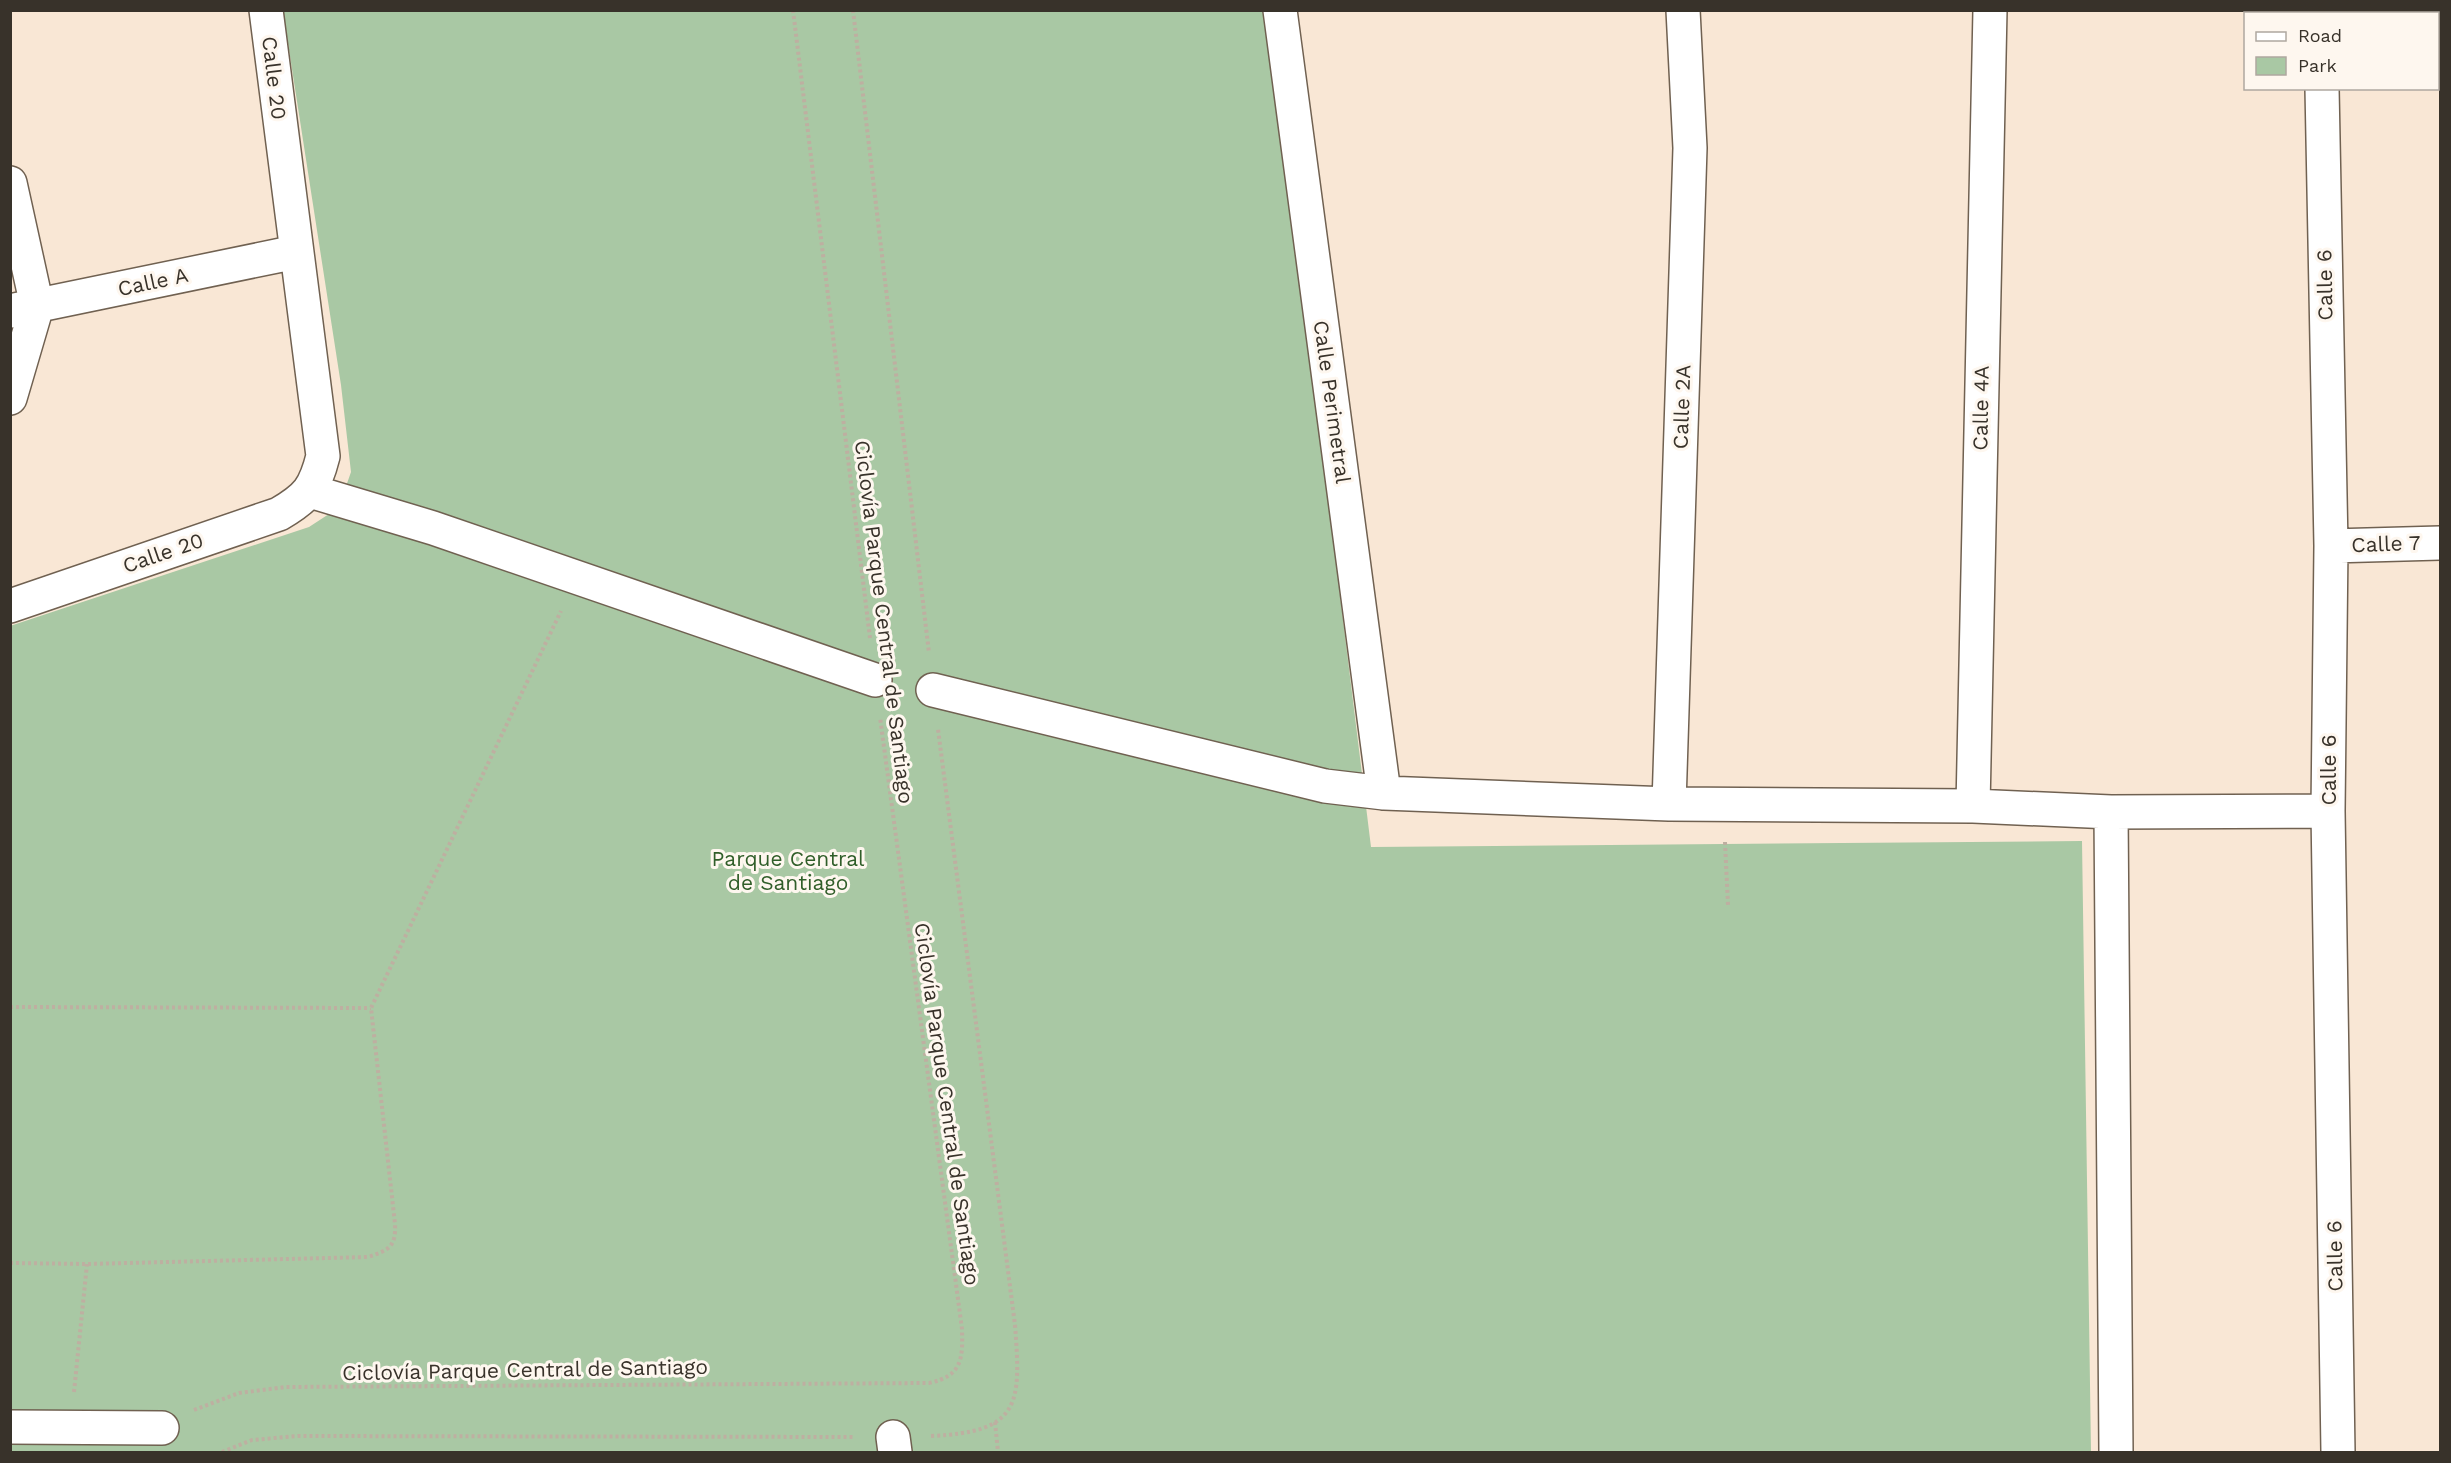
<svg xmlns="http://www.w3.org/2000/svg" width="2451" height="1463" font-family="'Work Sans',sans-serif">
<rect width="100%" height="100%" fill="#f9e7d5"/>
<!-- green -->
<path fill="#a9c8a4" d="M283 11H1268L1371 847 2082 841 2091 1452H11L10 626 309 527 329 514 343 495 351 472 341 385Z"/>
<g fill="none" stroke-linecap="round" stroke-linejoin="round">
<defs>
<path id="minor" d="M1280 10 1384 793
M2320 10V14
M2322 88 2331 546 2328 811 2338 1452
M10 183 37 306 10 398
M10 311 296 252
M310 491 433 528 875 680
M2331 546 2440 543
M10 606 279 514C308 497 315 488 323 456L266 10
M933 690 1325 786 1384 793 1669 804 1973 806 2111 812 2328 811
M1669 804 1690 148 1683 10
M1973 806 1990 10
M2111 812 2116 1452
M10 1427 162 1428
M893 1437 895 1452"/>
</defs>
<!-- minor casing -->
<use href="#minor" stroke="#706151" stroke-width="36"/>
<!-- path -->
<path stroke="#beafa1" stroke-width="4" stroke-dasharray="3 3" stroke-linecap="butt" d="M793 10 870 638
M853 10 929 653
M1725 842 1728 905
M10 1007 371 1008
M10 1263 87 1264 368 1257C389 1250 396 1247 395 1224L371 1008 561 611
M74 1392 87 1264
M194 1410 239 1393 286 1387 929 1383C962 1376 963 1359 962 1329L880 717
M995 1422 998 1452
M931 1436C1021 1432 1021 1404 1015 1325L938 729
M222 1452 252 1440 298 1436 855 1437"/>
<!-- minor -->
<use href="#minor" stroke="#fff" stroke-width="33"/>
</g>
<g text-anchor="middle" stroke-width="6" stroke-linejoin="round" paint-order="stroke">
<!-- street labels -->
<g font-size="21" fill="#38322a" stroke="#fef7ef">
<text transform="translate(274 78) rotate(83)" y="7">Calle 20</text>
<text transform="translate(153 282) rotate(-12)" y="7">Calle A</text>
<text transform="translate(2325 285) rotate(-91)" y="7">Calle 6</text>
<text transform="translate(1332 402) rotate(82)" y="7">Calle Perimetral</text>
<text transform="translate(1682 407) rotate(-88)" y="7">Calle 2A</text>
<text transform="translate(1981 408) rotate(-89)" y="7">Calle 4A</text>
<text transform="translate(2386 544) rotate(-2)" y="7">Calle 7</text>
<text transform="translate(163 553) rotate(-19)" y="7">Calle 20</text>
<text transform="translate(884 622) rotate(83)" y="7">Ciclovía Parque Central de Santiago</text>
<text transform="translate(2329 770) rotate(-90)" y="7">Calle 6</text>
<text transform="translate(947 1104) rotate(82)" y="7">Ciclovía Parque Central de Santiago</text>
<text transform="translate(2335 1256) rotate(-91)" y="7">Calle 6</text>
<text transform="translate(525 1370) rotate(-1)" y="7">Ciclovía Parque Central de Santiago</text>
</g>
<!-- park labels -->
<g font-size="21" fill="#305e29" stroke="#fef7ef">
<text x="788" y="866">Parque Central<tspan x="788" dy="24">de Santiago</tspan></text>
</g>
</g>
<!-- border -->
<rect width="2451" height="1463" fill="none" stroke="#38322a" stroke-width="24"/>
<!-- legend -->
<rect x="2244" y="12" width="195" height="78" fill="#fef7ef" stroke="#afa8a0" stroke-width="1.5"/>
<rect x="2256" y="32" width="30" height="9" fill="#ffffff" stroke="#afa8a0" stroke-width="1.5"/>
<text x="2298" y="42" font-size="18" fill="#38322a">Road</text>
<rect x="2256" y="57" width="30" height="18" fill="#a9c8a4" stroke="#afa8a0" stroke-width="1.5"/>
<text x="2298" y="72" font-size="18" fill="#38322a">Park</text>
</svg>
